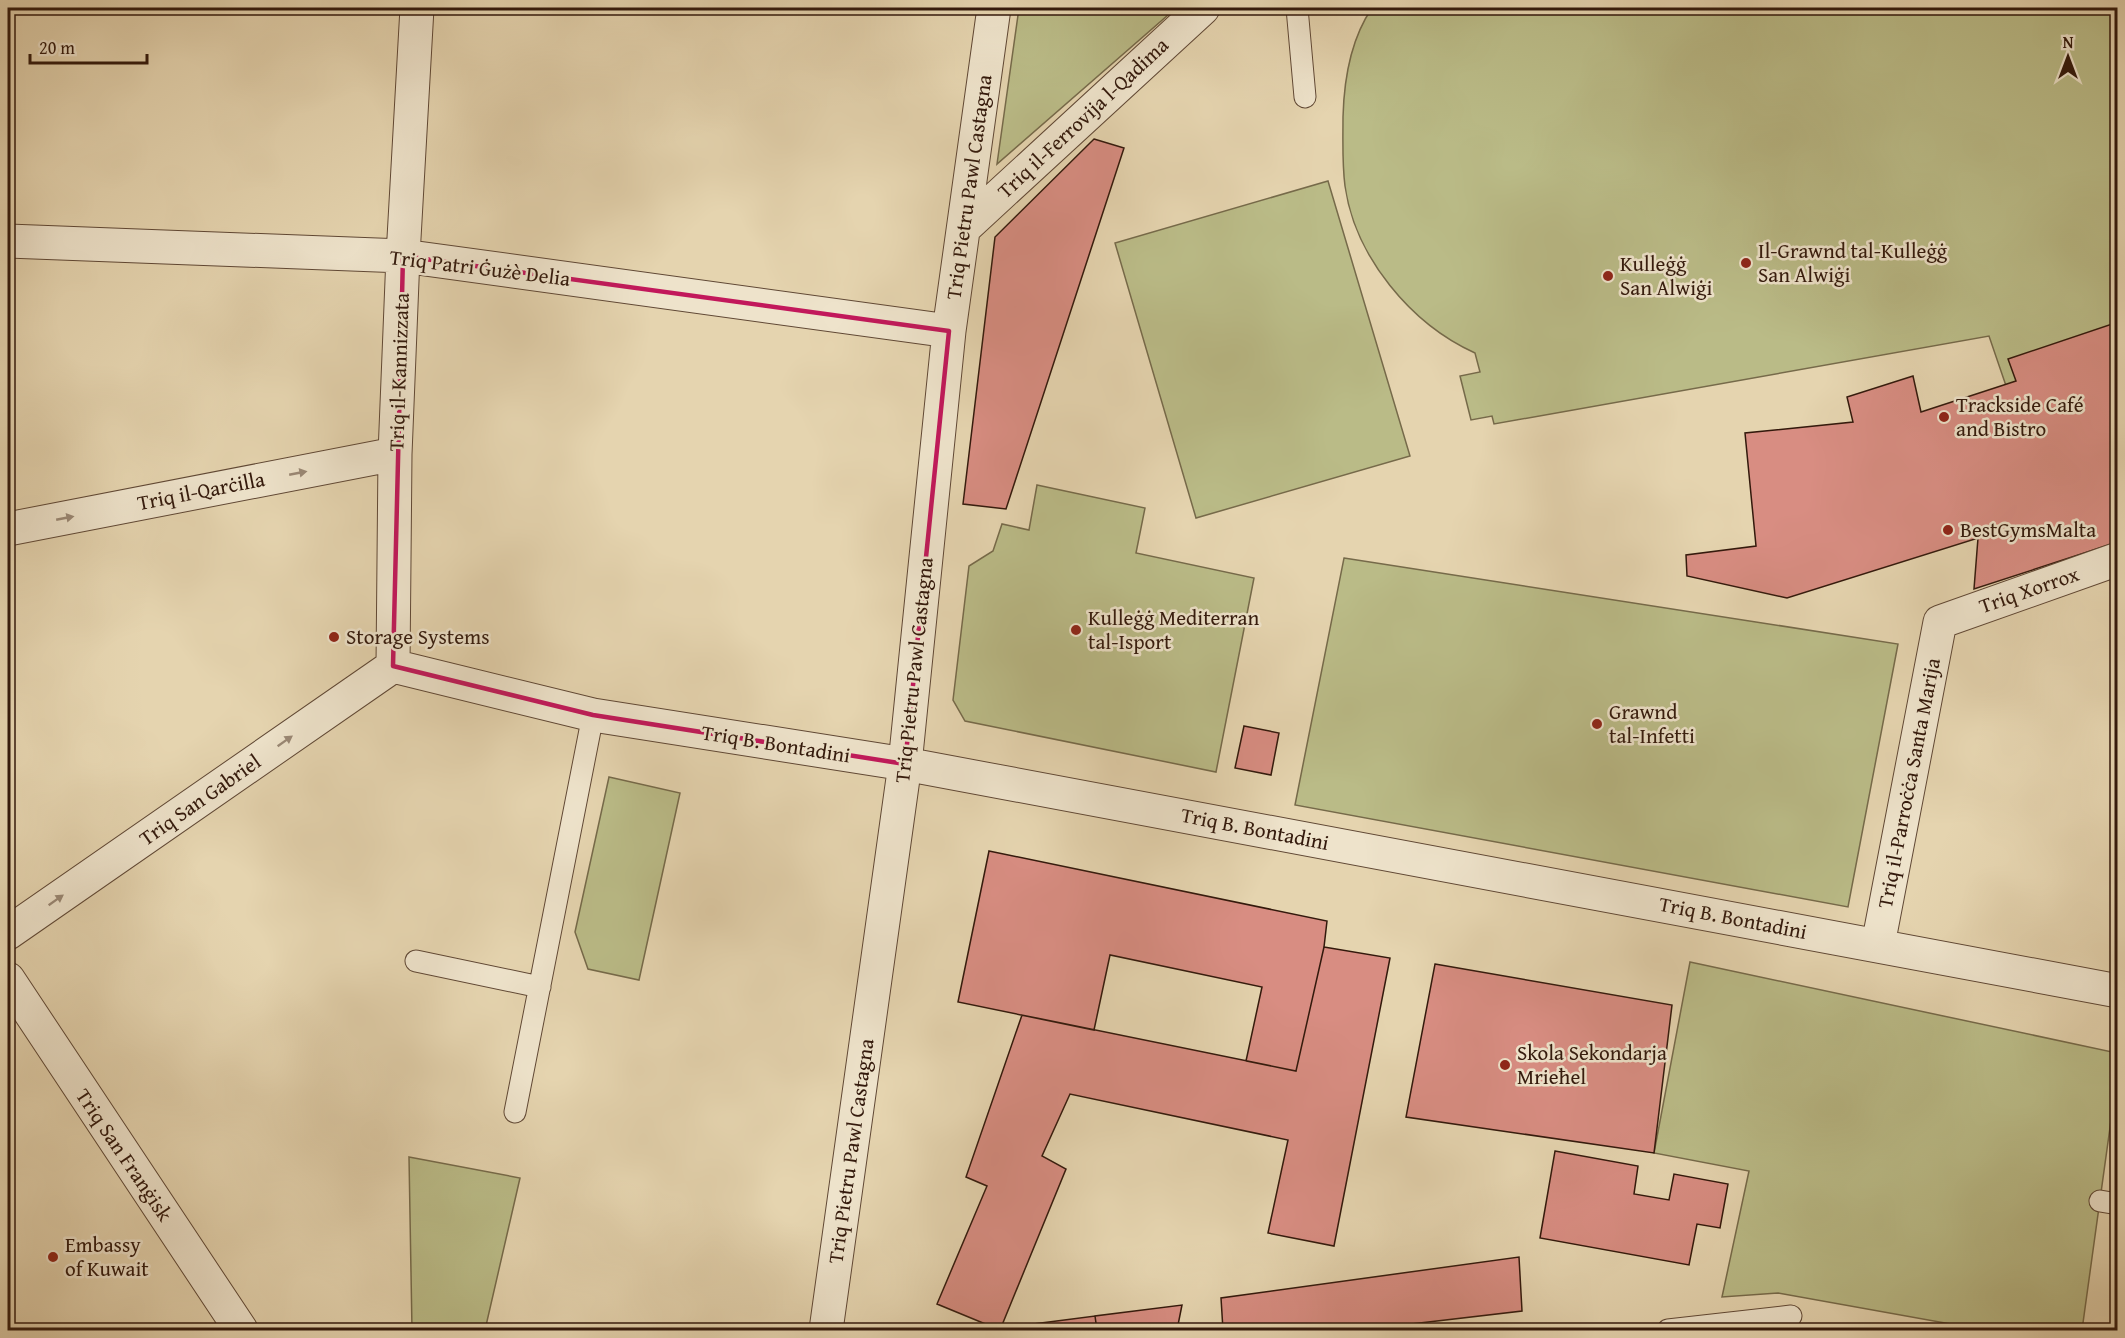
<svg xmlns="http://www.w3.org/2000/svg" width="2125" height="1338" font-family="'Gentium Book Plus',serif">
<rect width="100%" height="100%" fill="#e5d4af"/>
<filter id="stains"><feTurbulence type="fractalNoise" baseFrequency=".00333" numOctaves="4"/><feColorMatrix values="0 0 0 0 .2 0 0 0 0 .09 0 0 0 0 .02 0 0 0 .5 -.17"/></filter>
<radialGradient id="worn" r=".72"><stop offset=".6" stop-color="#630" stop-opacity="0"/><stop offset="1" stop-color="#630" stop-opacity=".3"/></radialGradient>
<!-- green -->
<path fill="#babb87" stroke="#766a4a" stroke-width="1.5" d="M1019 8H1176L997 164Z
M1372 8H2117V504L2055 529 1989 336 1494 424 1492 416 1471 420 1460 376 1480 372 1475 353C1411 324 1355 257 1345 186 1342 163 1343 140 1343 117 1344 79 1350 40 1372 8Z
M1328 181 1410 456 1196 518 1115 243Z
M1037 485 1145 508 1136 553 1254 578 1216 772 965 721 953 700 969 566 993 551 1002 524 1029 530Z
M1344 558 1898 644 1848 907 1295 805Z
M609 777 680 793 639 980 588 969 575 932Z
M1690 962 2117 1053V1077L2082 1330H1984L1778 1293 1722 1297 1749 1171 1654 1153Z
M409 1157 520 1178 485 1330H412Z"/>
<!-- building -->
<path fill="#d88d82" stroke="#33190c" stroke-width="1.5" d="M1094 139 1124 148 1006 509 963 504 995 237Z
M2118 322V542L1974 589 1978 538 1787 598 1687 576 1686 555 1756 546 1745 433 1853 422 1847 397 1913 376 1921 412 2016 381 2008 359Z
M1244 726 1279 733 1271 775 1235 768Z
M989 851 1327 921 1324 947 1296 1071 1246 1061 1262 987 1110 955 1094 1030 958 1002Z
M1324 947 1390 958 1334 1246 1268 1233 1288 1140 1070 1094 1042 1156 1066 1169 1000 1330 937 1304 987 1186 966 1177 1022 1015 1296 1071Z
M1435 964 1672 1005 1654 1153 1406 1117Z
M1555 1151 1638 1166 1634 1194 1669 1200 1674 1174 1728 1184 1720 1228 1697 1224 1689 1265 1540 1238Z
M1519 1257 1522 1311 1360 1330H1223L1221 1298Z
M1182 1305 1177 1330H1097L1095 1316Z
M1095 1316 1097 1330H1027L1026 1325Z"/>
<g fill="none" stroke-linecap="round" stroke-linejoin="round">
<defs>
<path id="lane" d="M1297 8 1305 97
M416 961 540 987
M515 1112 593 715
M2100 1201 2118 1204
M1668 1330 1791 1316"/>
<path id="street" d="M964 228 1203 8
M8 241 403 256 949 331
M8 529 395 454
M393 666 593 715 905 764 2118 991
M393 666 395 454 403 256 417 8
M8 933 393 666
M1878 945 1940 622 2118 559
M8 979 241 1330
M826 1330 905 764 949 331 994 8"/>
</defs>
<!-- lane casing -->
<use href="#lane" stroke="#604835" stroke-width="23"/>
<!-- street casing -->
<use href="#street" stroke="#604835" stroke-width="35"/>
<!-- path -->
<path stroke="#33190c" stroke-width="4" stroke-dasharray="4.5 3" stroke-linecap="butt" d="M1487 1330 1513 1328"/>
<!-- lane -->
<use href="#lane" stroke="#eee3cb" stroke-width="21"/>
<!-- street -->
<use href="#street" stroke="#eee3cb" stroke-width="33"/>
</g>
<!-- one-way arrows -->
<defs><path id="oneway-solid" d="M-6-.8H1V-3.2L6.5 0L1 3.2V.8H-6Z" transform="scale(1.5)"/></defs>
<g fill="#9a8875">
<use href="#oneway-solid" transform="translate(298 473) rotate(-11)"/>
<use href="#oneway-solid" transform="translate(65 518) rotate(-11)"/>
<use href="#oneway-solid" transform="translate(285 741) rotate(-35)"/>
<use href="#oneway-solid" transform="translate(56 900) rotate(-35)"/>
</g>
<!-- marked area -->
<path fill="none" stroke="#c2185b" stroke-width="4.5" stroke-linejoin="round" d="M403 256 949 331 905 764 593 715 393 666Z"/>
<!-- markers -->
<g fill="#8f2418" stroke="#eee3cb" stroke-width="2">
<circle cx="1746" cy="263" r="6"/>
<circle cx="1608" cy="276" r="6"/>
<circle cx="1944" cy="417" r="6"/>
<circle cx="1948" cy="530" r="6"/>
<circle cx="1076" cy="630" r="6"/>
<circle cx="334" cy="637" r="6"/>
<circle cx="1597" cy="724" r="6"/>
<circle cx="1505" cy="1065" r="6"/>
<circle cx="53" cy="1257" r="6"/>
</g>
<g text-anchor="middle" stroke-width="5" stroke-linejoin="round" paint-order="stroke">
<!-- street labels -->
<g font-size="21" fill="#33190c" stroke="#eee3cb">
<text transform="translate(1083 118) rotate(-43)" y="7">Triq il-Ferrovija l-Qadima</text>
<text transform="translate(969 187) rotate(-82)" y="7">Triq Pietru Pawl Castagna</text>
<text transform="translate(480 268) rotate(7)" y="7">Triq Patri Ġużè Delia</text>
<text transform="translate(399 372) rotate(-88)" y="7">Triq il-Kannizzata</text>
<text transform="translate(201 491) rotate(-11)" y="7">Triq il-Qarċilla</text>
<text transform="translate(2029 590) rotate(-19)" y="7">Triq Xorrox</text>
<text transform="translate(914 670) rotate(-84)" y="7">Triq Pietru Pawl Castagna</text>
<text transform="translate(776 744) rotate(9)" y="7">Triq B. Bontadini</text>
<text transform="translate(1909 783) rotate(-79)" y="7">Triq il-Parroċċa Santa Marija</text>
<text transform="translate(200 800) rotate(-35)" y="7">Triq San Gabriel</text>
<text transform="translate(1255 829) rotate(11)" y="7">Triq B. Bontadini</text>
<text transform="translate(1733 918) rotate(11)" y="7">Triq B. Bontadini</text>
<text transform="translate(851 1151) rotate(-82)" y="7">Triq Pietru Pawl Castagna</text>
<text transform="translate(124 1155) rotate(56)" y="7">Triq San Franġisk</text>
</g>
<!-- poi labels -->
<g font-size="21" fill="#33190c" stroke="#eee3cb" text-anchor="start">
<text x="1758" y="258">Il-Grawnd tal-Kulleġġ<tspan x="1758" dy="24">San Alwiġi</tspan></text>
<text x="1620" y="271">Kulleġġ<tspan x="1620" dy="24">San Alwiġi</tspan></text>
<text x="1956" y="412">Trackside Café<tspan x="1956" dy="24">and Bistro</tspan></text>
<text x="1960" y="537">BestGymsMalta</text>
<text x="1088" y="625">Kulleġġ Mediterran<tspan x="1088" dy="24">tal-Isport</tspan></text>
<text x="346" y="644">Storage Systems</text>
<text x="1609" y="719">Grawnd<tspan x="1609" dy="24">tal-Infetti</tspan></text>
<text x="1517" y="1060">Skola Sekondarja<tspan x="1517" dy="24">Mrieħel</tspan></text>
<text x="65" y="1252">Embassy<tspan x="65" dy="24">of Kuwait</tspan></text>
</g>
</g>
<!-- margin -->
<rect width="2125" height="1338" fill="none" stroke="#e5d4af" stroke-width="30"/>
<rect x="9" y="9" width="2107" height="1320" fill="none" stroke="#33190c" stroke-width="3"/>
<rect x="15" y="15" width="2095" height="1308" fill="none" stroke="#33190c" stroke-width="1.5"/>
<!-- north arrow -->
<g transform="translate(2068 57)" stroke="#eee3cb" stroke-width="4.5" paint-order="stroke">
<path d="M0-4.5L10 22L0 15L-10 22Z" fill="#33190c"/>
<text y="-9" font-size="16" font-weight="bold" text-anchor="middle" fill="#33190c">N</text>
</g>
<!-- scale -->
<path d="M30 54v9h117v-9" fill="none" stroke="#33190c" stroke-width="3"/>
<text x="39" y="54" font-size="18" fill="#33190c" stroke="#eee3cb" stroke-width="4.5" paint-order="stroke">20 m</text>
<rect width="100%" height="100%" filter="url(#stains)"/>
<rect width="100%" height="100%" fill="url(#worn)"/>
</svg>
